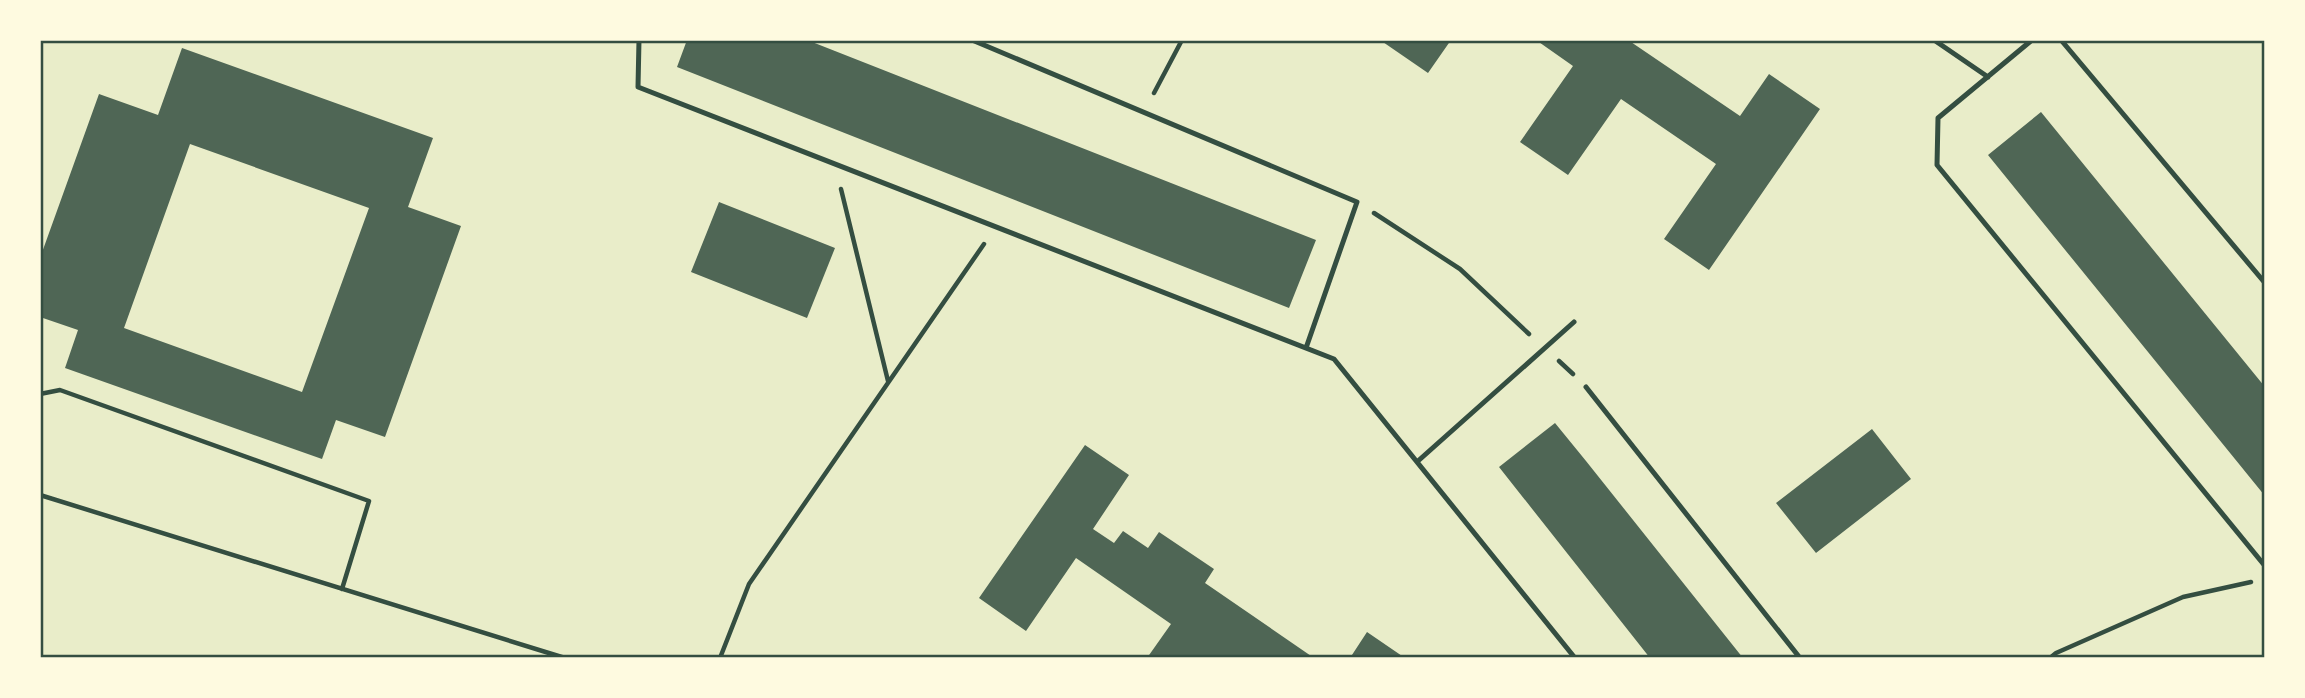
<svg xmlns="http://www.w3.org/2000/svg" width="2305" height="698" font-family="'Source Sans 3',sans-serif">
<rect width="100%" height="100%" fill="#e9edc9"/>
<!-- building -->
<path fill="#4f6655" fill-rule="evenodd" d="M687 40H807L1316 240 1289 308 677 67Z
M1380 40H1451L1428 73Z
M1536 40H1628L1740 116 1769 74 1820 109 1709 270 1664 239 1716 164 1621 99 1568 175 1520 142 1573 66Z
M182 48 433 138 408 207 461 226 385 437 336 420 322 459 65 368 78 330 40 317V258L99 94 158 115ZM190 144 369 208 302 392 124 328Z
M2041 112 2265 387V496L1988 155Z
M719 202 835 248 807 318 691 272Z
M1555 423 1586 461 1743 658H1650L1499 467Z
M1872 429 1911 479 1816 553 1776 503Z
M1085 445 1129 475 1093 529 1114 543 1123 531 1148 548 1159 532 1214 569 1205 583 1314 658H1147L1171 624 1076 558 1026 631 979 598Z
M1367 632 1405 658H1350Z"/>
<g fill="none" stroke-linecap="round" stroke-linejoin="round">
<!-- path -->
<path stroke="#344e41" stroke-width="4.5" d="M1154 93 1182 40
M841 189 888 381
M1374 213 1460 269 1529 334
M1559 361 1573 374
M40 394 60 390 369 501 342 589
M40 495 565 658
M720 658 749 584 984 244
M2050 658 2056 653 2183 597 2251 582"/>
<!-- service -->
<path stroke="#344e41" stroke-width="5" d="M639 40 638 87 1334 359 1575 658
M972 40 1357 202 1306 348
M1934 40 1988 77
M2032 40 1938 118 1937 165 2265 566
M2061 40 2265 283
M1586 387 1800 658
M1418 461 1574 322"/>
</g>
<!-- border -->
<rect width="2305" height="698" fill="none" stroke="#fefae0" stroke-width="84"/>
<rect x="42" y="42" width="2221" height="614" fill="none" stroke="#344e41" stroke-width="2.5"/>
</svg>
